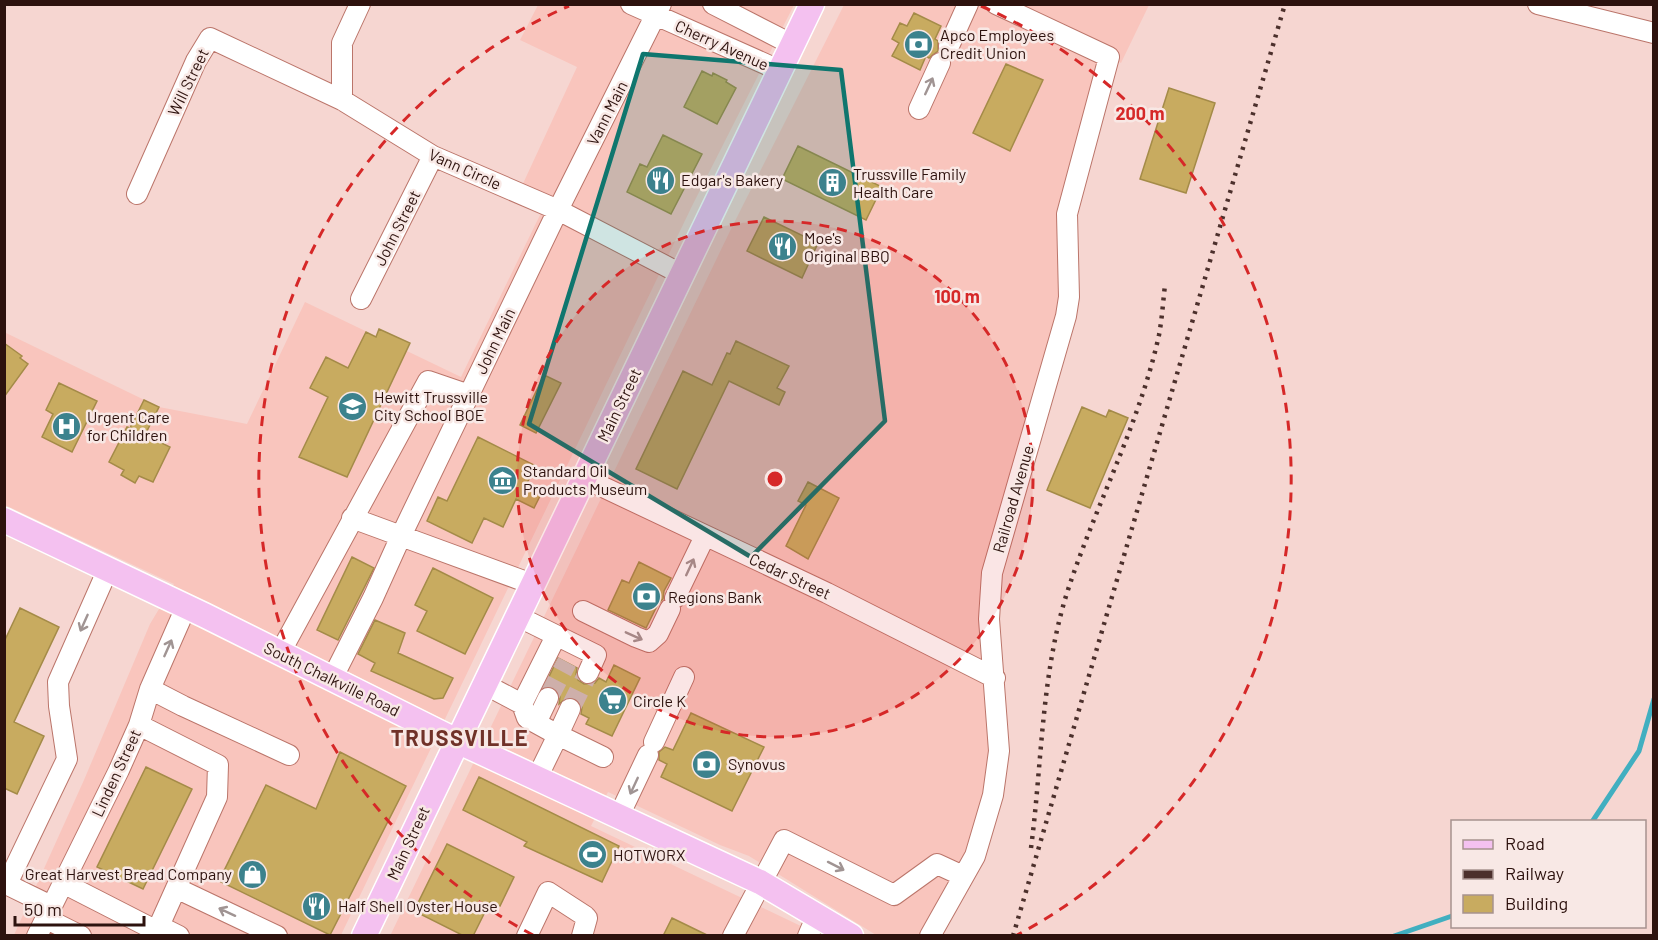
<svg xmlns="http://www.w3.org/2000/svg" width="1658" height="940" font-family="Barlow,sans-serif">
<rect width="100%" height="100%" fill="#f6d6d1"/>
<!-- built -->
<path fill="#f9c5bd" d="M538 5H794L692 206 341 935H14L84 780 150 624 174 584 5 505 4 332 159 407 247 424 305 302 461 377 541 213 514 203 577 67 520 40Z
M844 5H1149L1121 63 1110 57 1067 214 1069 278 993 565V795L930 935H876L749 856 720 845 608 792 591 826 805 928 818 935 390 936 732 227Z"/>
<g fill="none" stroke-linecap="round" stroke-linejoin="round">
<!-- stream -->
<path stroke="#41afc0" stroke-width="5" d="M1592 822 1639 751 1654 699
M1394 936 1452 916"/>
</g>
<!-- building -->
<path fill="#c8ab60" stroke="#a48b48" stroke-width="1.5" d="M914 13 941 26 935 39 938 41V51L929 58 926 56 920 70 892 56 899 43 892 39 900 23 907 26Z
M1006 64 1043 80 1010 151 973 133Z
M702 71 712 76 713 73 727 80 726 82 736 88 717 124 684 107Z
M1169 88 1215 103 1186 193 1140 179Z
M663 135 702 154 671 214 627 192 640 164 647 167Z
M798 146 882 187 866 220 782 179Z
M764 217 818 243 802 278 747 251Z
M379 329 410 343 347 477 299 457 328 397 310 388 326 357 348 368 366 332 376 337Z
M736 341 789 366 777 388 785 392 779 405 729 381 677 489 636 469 683 371 712 385 727 353 730 354Z
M4 343 22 356 20 358 28 364 4 397Z
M544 375 561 383 536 433 520 425Z
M59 383 97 401 72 452 42 437 53 414 46 410Z
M144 400 159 407 145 435 170 447 153 482 139 476 135 483 121 475 124 470 109 462 127 427 130 428Z
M1082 407 1106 417 1109 410 1128 418 1090 508 1047 490Z
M478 437 536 466 525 487 541 494 534 508 516 499 503 527 484 518 472 543 427 521 438 497 447 501Z
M808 482 839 498 808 559 786 546 806 505 798 501Z
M352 557 374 568 338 640 317 630Z
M639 562 671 578 664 591 663 599 658 604 646 628 608 610 622 580 629 583Z
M433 568 493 598 465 654 417 631 427 611 415 605Z
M20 608 59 627 14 722 44 736 17 794 4 788V642Z
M375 620 405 633 398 653 453 678 443 698 434 699 371 671 375 663 358 654Z
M558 658 577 668 576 674 578 680 584 684 595 683 599 678 606 682 614 665 640 678 612 736 586 724 589 718 581 714 582 707 576 698 568 697 559 704 560 697 558 691 553 687H544Z
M691 713 764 747 732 811 661 777 667 764 659 760V752L665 747 673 750Z
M340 752 406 786 330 935 219 881 266 785 316 809Z
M146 767 192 789 143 889 97 867Z
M479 777 619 846 602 882 524 846 527 842 463 810Z
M447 844 514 877 500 906 490 902 473 936H464L414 911Z
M672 918 709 936H663Z"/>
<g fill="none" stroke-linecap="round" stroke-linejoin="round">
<!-- minor-tunnel -->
<path stroke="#ceafaa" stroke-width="20" stroke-dasharray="20 10" stroke-linecap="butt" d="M548 698 567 662
M570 709 588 673"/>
<defs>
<path id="minor" d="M631 4 781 71
M713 4 793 45
M1538 4 1654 33
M949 46 968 4
M342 100V43L360 4
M919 109 940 63
M137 194 196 61 210 38 342 100 433 156 558 210 681 274
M361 299 433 156
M584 478 827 593 995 678
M352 518 401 536 558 210 661 4
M675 598 705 536
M583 611 636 637 649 642 658 634 670 609
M517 616 596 655 588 673
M280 653 428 381 469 395
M332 679 373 598 401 536 532 584
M484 684 522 704 556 636
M150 689 183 706 289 755
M522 704 527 718 558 735 537 778
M570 709 558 735 603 757
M536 723 548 698
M139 725 218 765 217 797 159 926
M654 742 684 677
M619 816 648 755
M4 883 51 906
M63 883 149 927 159 926 179 936
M7 884 67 759 59 706 58 682 108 569
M176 888 277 936
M45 918 81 936
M37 936 119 770 139 725 150 689 186 607
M527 936 548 892 585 916 587 918 582 936
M733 936 784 840 894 895 937 864 963 876
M808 936 817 915
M930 936 975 856 993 795 999 751 989 619 992 573 1066 316 1069 297 1067 214 1109 57 996 4"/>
<path id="major" d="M4 520 204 615 457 741 760 882 851 936
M364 936 812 4"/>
</defs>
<!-- minor casing -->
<use href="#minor" stroke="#bb756a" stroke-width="22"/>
<!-- major casing -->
<use href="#major" stroke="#fff" stroke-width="27"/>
<!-- minor -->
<use href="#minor" stroke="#fff" stroke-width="20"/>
<!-- major -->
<use href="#major" stroke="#f4c1f0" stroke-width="24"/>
<!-- rail -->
<path stroke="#4c302c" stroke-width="4.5" stroke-dasharray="3 6" stroke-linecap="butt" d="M1031 848C1042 764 1041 678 1066 596 1094 508 1139 426 1159 335 1162 319 1163 302 1165 285
M1013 936 1285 4"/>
</g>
<!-- one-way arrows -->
<defs><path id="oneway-shaft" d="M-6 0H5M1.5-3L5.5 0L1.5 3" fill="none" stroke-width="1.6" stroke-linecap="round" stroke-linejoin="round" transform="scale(1.5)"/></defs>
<g stroke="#a09493">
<use href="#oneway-shaft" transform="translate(929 86) rotate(-65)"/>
<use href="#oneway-shaft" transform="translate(690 567) rotate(-65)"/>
<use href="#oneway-shaft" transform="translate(84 623) rotate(114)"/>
<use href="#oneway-shaft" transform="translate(634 636) rotate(24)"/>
<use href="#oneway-shaft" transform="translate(168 648) rotate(-66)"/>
<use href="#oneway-shaft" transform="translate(634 786) rotate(115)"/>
<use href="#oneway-shaft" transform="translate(836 866) rotate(27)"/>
<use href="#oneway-shaft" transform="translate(227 912) rotate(-155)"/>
</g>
<!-- marked area -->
<path fill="#0f766e" fill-opacity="0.2" stroke="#0f766e" stroke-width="4.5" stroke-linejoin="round" d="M643 54 841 70 885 421 751 557 529 424Z"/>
<!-- distance rings -->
<circle cx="775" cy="479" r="258" fill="#d62828" fill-opacity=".12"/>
<g fill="none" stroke="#d62828" stroke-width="3" stroke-dasharray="10 8">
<circle cx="775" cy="479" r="258"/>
<path d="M533 935A516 516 0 0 1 569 6M981 6A516 516 0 0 1 1017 935"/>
</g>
<!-- icons -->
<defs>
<symbol id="bank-disc" viewBox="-11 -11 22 22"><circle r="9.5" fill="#3c828d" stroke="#f8e8e5"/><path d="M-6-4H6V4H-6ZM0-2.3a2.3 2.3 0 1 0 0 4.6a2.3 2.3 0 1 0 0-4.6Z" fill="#fff"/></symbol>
<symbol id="restaurant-disc" viewBox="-11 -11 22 22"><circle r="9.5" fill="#3c828d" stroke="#f8e8e5"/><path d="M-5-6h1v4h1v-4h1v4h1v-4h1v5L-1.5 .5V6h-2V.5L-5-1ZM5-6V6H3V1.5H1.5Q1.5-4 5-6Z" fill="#fff"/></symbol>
<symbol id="building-disc" viewBox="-11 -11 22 22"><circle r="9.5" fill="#3c828d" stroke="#f8e8e5"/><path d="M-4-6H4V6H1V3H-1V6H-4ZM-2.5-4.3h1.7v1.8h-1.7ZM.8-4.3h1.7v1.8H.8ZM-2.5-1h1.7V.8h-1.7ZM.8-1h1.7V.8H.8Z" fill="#fff"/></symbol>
<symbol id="school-disc" viewBox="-11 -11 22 22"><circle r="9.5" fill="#3c828d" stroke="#f8e8e5"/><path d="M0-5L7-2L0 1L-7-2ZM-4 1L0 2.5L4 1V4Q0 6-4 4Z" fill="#fff"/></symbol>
<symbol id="hospital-disc" viewBox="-11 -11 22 22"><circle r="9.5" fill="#3c828d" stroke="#f8e8e5"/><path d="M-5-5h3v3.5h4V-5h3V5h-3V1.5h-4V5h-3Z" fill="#fff"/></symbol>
<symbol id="museum-disc" viewBox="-11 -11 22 22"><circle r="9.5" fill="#3c828d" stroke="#f8e8e5"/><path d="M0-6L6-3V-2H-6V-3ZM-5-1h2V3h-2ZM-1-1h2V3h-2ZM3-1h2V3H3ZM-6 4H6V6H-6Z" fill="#fff"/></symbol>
<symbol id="supermarket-disc" viewBox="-11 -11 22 22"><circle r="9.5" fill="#3c828d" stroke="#f8e8e5"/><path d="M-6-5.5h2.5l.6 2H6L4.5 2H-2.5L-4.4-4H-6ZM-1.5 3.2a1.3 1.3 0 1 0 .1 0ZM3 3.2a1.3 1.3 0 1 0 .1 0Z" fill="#fff"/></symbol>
<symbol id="stadium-disc" viewBox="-11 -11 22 22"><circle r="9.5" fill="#3c828d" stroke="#f8e8e5"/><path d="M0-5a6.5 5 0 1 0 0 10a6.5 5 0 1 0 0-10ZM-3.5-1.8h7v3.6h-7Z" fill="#fff"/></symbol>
<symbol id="shop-disc" viewBox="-11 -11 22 22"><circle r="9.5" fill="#3c828d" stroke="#f8e8e5"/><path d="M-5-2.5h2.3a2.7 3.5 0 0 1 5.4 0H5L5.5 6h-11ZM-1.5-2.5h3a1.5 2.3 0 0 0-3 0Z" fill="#fff"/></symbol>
</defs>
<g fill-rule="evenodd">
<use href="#bank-disc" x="902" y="28" width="33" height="33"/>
<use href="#restaurant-disc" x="644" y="164" width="33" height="33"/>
<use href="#building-disc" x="816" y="166" width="33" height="33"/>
<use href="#restaurant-disc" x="766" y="230" width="33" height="33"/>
<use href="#school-disc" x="336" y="390" width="33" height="33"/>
<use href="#hospital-disc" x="50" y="410" width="33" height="33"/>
<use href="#museum-disc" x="486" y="464" width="33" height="33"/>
<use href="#bank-disc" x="630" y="580" width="33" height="33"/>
<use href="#supermarket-disc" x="596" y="684" width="33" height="33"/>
<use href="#bank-disc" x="690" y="748" width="33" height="33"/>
<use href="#stadium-disc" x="576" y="838" width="33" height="33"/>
<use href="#shop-disc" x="236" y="858" width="33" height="33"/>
<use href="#restaurant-disc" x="300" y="890" width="33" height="33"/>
</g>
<g text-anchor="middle" stroke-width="5" stroke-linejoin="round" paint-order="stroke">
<!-- poi labels -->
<g font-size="16" fill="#2d120e" stroke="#f8e8e5" text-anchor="start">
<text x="940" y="41">Apco Employees<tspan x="940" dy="18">Credit Union</tspan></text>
<text x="853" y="180">Trussville Family<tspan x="853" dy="18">Health Care</tspan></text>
<text x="681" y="186">Edgar's Bakery</text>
<text x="804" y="244">Moe's<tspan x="804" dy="18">Original BBQ</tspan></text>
<text x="374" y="403">Hewitt Trussville<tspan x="374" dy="18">City School BOE</tspan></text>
<text x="87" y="423">Urgent Care<tspan x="87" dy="18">for Children</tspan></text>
<text x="523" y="477">Standard Oil<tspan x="523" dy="18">Products Museum</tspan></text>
<text x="668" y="603">Regions Bank</text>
<text x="633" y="707">Circle K</text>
<text x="728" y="770">Synovus</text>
<text x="613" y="861">HOTWORX</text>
<text x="232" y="880" text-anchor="end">Great Harvest Bread Company</text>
<text x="338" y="912">Half Shell Oyster House</text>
</g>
<!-- street labels -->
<g font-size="16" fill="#2d120e" stroke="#f8e8e5">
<text transform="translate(722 45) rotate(24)" y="6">Cherry Avenue</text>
<text transform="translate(188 82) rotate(-64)" y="6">Will Street</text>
<text transform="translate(607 113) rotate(-63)" y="6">Vann Main</text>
<text transform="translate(465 169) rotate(24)" y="6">Vann Circle</text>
<text transform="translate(397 228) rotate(-63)" y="6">John Street</text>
<text transform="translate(495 341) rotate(-64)" y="6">John Main</text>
<text transform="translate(619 405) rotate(-64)" y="6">Main Street</text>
<text transform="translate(1013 499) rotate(-74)" y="6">Railroad Avenue</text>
<text transform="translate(790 576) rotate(25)" y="6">Cedar Street</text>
<text transform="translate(332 679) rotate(26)" y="6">South Chalkville Road</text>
<text transform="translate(116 773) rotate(-65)" y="6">Linden Street</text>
<text transform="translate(408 843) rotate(-65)" y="6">Main Street</text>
</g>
<!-- district labels -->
<g font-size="22" font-weight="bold" letter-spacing="1.5" fill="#703128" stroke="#f8e8e5">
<text x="460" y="746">TRUSSVILLE</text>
</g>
</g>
<circle cx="775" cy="479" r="9" fill="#d62828" stroke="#f8e8e5" stroke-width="3"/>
<g font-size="18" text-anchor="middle" font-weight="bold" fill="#d62828" stroke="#f8e8e5" stroke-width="5" stroke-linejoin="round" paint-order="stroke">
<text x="1140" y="120">200 m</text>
<text x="957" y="303">100 m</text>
</g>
<!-- border -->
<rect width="1658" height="940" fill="none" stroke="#2d120e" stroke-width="12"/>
<!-- legend -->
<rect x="1451" y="820" width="195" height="108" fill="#f8e8e5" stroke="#a7928f" stroke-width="1.5"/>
<rect x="1463" y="840" width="30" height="9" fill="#f4c1f0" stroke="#a7928f" stroke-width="1.5"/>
<text x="1505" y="850" font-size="18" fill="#2d120e">Road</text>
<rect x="1463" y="870" width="30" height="9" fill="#4c302c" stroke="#a7928f" stroke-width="1.5"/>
<text x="1505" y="880" font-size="18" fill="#2d120e">Railway</text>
<rect x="1463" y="895" width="30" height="18" fill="#c8ab60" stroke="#a7928f" stroke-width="1.5"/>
<text x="1505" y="910" font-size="18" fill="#2d120e">Building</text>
<!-- scale -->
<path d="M15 916v9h129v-9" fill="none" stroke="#2d120e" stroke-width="3"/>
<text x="24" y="916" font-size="18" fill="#2d120e" stroke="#f8e8e5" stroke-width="4.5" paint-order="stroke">50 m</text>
</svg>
